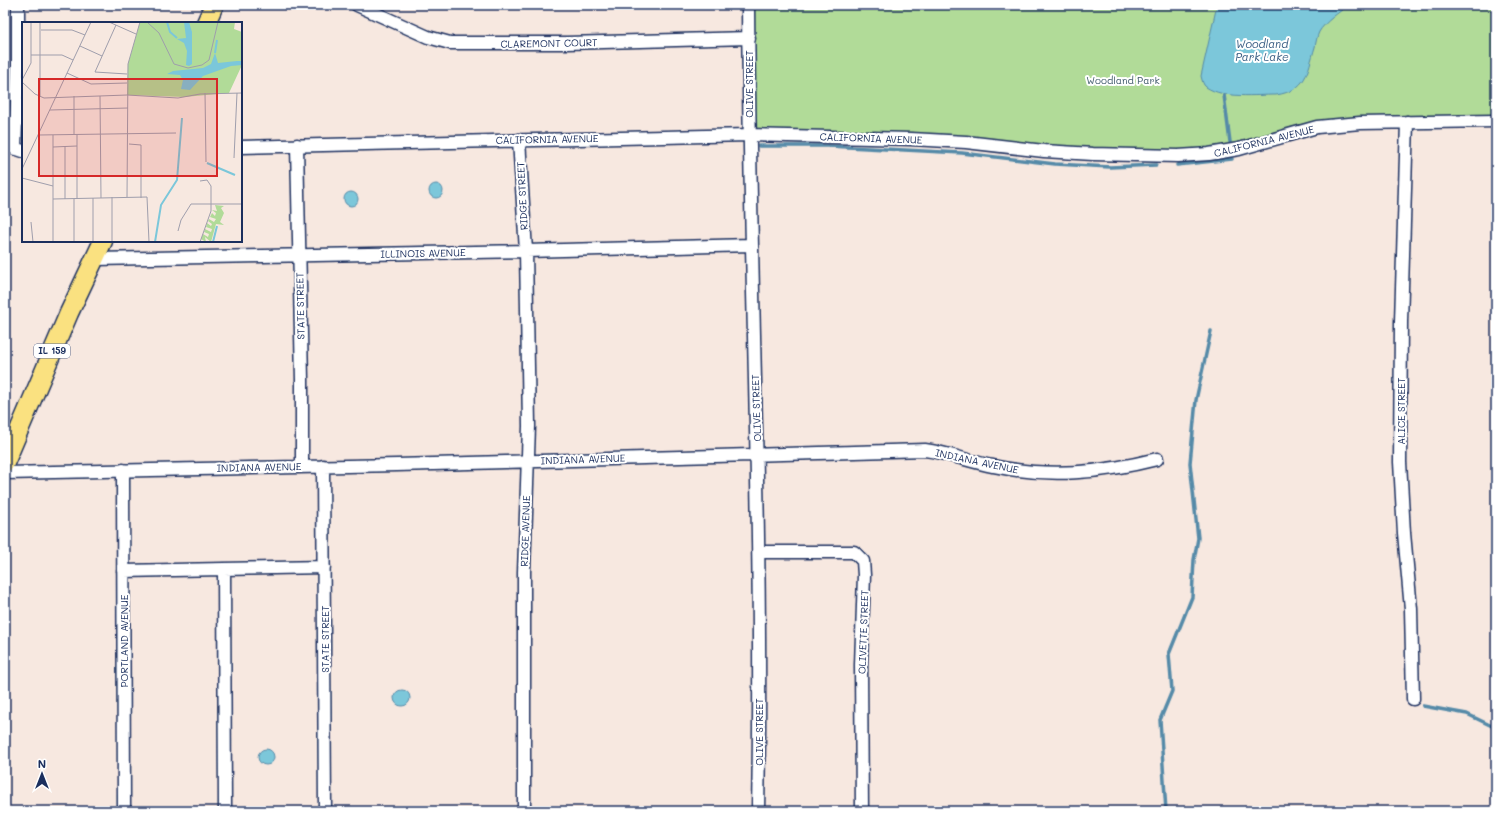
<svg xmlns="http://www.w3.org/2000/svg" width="1501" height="816" font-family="Mali,sans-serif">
<rect width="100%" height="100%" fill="#f7e8e0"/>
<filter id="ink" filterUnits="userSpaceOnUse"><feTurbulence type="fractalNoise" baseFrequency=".025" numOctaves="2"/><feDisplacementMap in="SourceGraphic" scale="8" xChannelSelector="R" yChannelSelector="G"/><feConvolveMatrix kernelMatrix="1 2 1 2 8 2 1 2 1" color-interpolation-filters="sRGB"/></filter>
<g filter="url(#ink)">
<!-- green -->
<path fill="#b1db98" stroke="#66857b" d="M750 5H1496V121L1317 127 1224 152 1123 155 749 135Z"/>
<!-- water -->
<path fill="#7bc7da" stroke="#558aa8" d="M1217 5H1349C1340 11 1324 23 1319 32 1317 36 1316 42 1315 47 1307 73 1307 90 1276 95 1255 95 1224 99 1206 87 1203 85 1202 80 1201 76Z
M429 191a7 7 0 1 1 14 0a7 7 0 1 1-14 0Z
M344 199a7 7 0 1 1 14 0a7 7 0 1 1-14 0Z
M394 698a8 8 0 1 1 16 0a8 8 0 1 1-16 0Z
M258 757a8 8 0 1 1 16 0a8 8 0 1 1-16 0Z"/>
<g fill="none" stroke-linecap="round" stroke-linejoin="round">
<!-- stream -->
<path stroke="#558aa8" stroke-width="3.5" d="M1224 95 1230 142
M759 146H828L962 153 1055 164 1110 167 1156 165
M1177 165 1232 159
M1423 706 1467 714 1496 728
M1166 811 1160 720 1172 691 1169 654 1192 597 1194 560 1198 538 1190 463 1196 400 1211 331"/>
<defs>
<path id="minor" d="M357 5 428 37 450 43H567L749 38
M748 5C750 274 763 542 758 811
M1407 122 1401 322 1400 462 1404 533 1411 609 1413 699
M519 140 526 251 529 426 524 572V811
M5 145 23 151
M297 145 302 380V466
M241 147 749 135 911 139 966 142 1044 151 1093 154 1178 156 1209 154 1239 149 1317 127 1360 123 1496 121
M15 149 18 66V5
M95 259 526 251 751 245
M323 466 325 811
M123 470 124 811
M5 473 397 465 925 450C949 453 970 462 993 466 1049 478 1102 473 1157 459
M759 552H854L863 561 864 575 861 665 862 811
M224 569 225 811
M123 571 324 567"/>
<path id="primary" d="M206 23 214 5
M5 463 69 313 103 241"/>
</defs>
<!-- minor casing -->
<use href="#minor" stroke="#1b2f5e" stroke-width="15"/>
<!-- primary casing -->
<use href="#primary" stroke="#1b2f5e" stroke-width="21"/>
<!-- minor -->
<use href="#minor" stroke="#fff" stroke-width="12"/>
<!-- primary -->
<use href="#primary" stroke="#fae180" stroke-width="18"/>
</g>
</g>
<g text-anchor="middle" stroke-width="4" stroke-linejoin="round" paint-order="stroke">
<!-- shield labels -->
<rect fill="#fff" stroke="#5f6d8e" stroke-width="1" x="34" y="344" width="36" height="14" rx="3"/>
<g font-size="9" font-weight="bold" fill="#1b2f5e">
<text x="52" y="354">IL 159</text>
</g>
<!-- street labels -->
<g font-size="10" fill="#1b2f5e" stroke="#fff">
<text transform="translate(549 43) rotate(-1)" y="4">CLAREMONT COURT</text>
<text transform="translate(749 84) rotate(-90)" y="4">OLIVE STREET</text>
<text transform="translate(871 138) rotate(2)" y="4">CALIFORNIA AVENUE</text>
<text transform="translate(547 139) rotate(-1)" y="4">CALIFORNIA AVENUE</text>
<text transform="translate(1264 141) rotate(-14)" y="4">CALIFORNIA AVENUE</text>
<text transform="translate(522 196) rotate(-93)" y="4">RIDGE STREET</text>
<text transform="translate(423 253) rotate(-1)" y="4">ILLINOIS AVENUE</text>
<text transform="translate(300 306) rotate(-91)" y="4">STATE STREET</text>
<text transform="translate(756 408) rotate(-92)" y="4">OLIVE STREET</text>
<text transform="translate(1401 411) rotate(-90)" y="4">ALICE STREET</text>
<text transform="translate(583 459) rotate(-2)" y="4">INDIANA AVENUE</text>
<text transform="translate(977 461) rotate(12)" y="4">INDIANA AVENUE</text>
<text transform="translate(259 467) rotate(-1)" y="4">INDIANA AVENUE</text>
<text transform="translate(525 531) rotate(-88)" y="4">RIDGE AVENUE</text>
<text transform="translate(863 632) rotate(-88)" y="4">OLIVETTE STREET</text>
<text transform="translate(325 639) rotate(-90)" y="4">STATE STREET</text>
<text transform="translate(124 641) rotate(-90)" y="4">PORTLAND AVENUE</text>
<text transform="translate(759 732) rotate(-90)" y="4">OLIVE STREET</text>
</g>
<!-- park labels -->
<g font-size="10" fill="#405a6c" stroke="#fff">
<text x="1123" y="84">Woodland Park</text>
</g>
<!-- water labels -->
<g font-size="11" font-style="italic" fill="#385d83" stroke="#fff">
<text x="1262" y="48">Woodland<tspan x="1262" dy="13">Park Lake</tspan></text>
</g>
</g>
<!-- overview -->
<g transform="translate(22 22)">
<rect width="220" height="220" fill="#f7e8e0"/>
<path d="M118 0H213L212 7 220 10V43L207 71 162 75 105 73 106 42ZM193 183 202 184 199 186 202 191 198 200 202 203 194 202 189 220 183 215 184 220 179 217 181 212 186 215 187 212 182 210 183 207 189 210 190 207 184 205 185 201 189 204 190 202 186 199 187 197 192 200 194 197 188 195 190 191 193 194 194 191 190 188 195 189Z" fill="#b1db98"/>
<path d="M162 0H167L170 10V42L167 44 164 43 165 29 162 21 155 17 164 16ZM193 31 196 41 215 39H220V43L209 44 181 54 168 68 159 67 161 58 158 53 145 52 151 49 181 46 189 42Z" fill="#7bc7da"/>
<path fill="none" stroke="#7bc7da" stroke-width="2" d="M145 0 148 10 155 16M193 31 195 18M185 141 213 153M133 220 139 183 155 158 160 96M191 220 195 204"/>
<path fill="none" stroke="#9f9eac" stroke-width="1" d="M87 0 114 12M125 0 137 11 152 42 166 46 180 43 187 38 196 0M94 3 73 50 105 52M19 8H50L63 13M58 24 80 34M9 33H40L51 38M45 51 69 62 105 61M0 58 9 41V0M0 60 13 72 22 76 105 73 156 76 178 72 220 71M183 71 184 140M52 74V112M78 74 79 176M18 75V0M28 88 106 86M17 113 154 111M31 113V220M107 122 119 123V176M43 124V177M31 125 55 124M212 136 215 71M0 147 69 0M0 156 31 164M178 159 185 158 189 164V189L178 220M105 175 106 42 118 0M31 177 125 175 127 220M55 177V112M9 200 11 220M156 209 159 198 169 182H220M52 220V177M71 220V176M90 220V175"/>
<path fill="#d62828" fill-opacity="0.15" stroke="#d62828" stroke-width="2" d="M17 57H195V154H17Z"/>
<rect width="220" height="220" fill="none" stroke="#1b2f5e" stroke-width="2"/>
</g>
<!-- margin -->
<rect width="1501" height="816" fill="none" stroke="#fff" stroke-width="20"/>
<rect x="10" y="10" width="1481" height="796" fill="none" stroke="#1b2f5e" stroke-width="1.5" filter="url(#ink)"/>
<!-- north arrow -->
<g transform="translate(42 774)" stroke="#ffffff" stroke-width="3" paint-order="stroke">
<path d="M0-3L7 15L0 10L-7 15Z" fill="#1b2f5e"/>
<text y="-6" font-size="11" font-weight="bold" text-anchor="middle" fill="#1b2f5e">N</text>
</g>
</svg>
